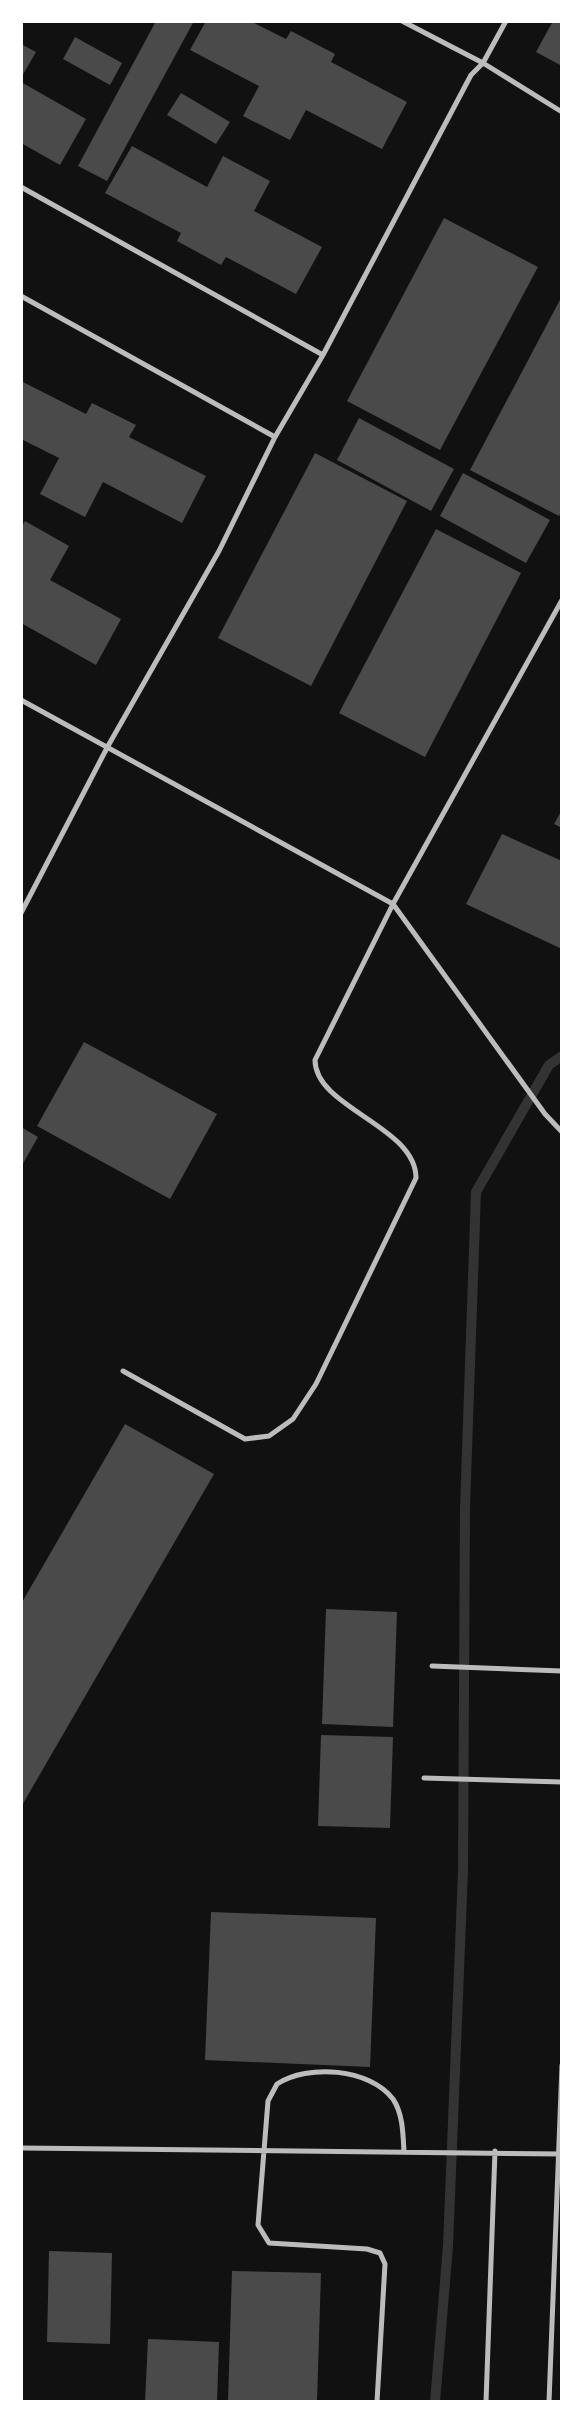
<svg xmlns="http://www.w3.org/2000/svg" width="583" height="2423" font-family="'Playfair Display',serif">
<rect width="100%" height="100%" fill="#111"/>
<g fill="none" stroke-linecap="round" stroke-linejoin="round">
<!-- stream -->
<path stroke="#333" stroke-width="10" d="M435 2402 448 2246 463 1871 465 1508 476 1192 549 1065 562 1056"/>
</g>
<!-- building -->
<path fill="#4a4a4a" d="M156 21H194L107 181 78 166Z
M206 21H250L286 39 291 31 335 54 331 62 407 102 382 149 306 110 290 140 243 116 259 86 190 50Z
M553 21H562V66L536 52Z
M75 37 122 63 110 85 63 59Z
M21 44 36 52 21 78Z
M21 82 86 119 60 165 21 143Z
M181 93 230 122 216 144 167 115Z
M132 146 207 187 223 156 270 181 254 211 322 247 296 294 226 257 221 265 177 241 181 233 105 193Z
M444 218 538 267 440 450 347 401Z
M562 296V510L559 516 470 470Z
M21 381 86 414 92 403 136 425 129 437 206 476 182 523 103 482 85 517 40 494 59 458 21 439Z
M359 418 454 469 431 511 337 460Z
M315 453 407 501 311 686 218 638Z
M463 473 550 520 526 563 440 516Z
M25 521 69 546 50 580 121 619 96 665 21 623V528Z
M436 529 521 573 425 757 339 713Z
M562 810V828L554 824Z
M502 834 562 861V949L466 904Z
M84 1042 217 1114 170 1199 37 1126Z
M21 1127 38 1137 21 1167Z
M125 1424 214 1474 21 1807V1604Z
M326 1609 397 1612 393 1727 322 1724Z
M321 1735 393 1737 390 1828 318 1826Z
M211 1912 376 1918 370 2067 205 2060Z
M49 2251 112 2253 110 2344 47 2342Z
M232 2271 321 2273 317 2402H228Z
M148 2339 219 2342 217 2402H145Z"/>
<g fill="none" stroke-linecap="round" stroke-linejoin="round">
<!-- service -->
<path stroke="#bcbcbc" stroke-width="5" d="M402 21 483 63 562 112
M21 187 323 355
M21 296 275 437
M21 700 393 904 545 1114 562 1132
M21 913 108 746 219 551 275 437 323 355 471 75 483 63 506 21
M123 1371 245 1439 269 1436 293 1419 316 1384 416 1178C416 1126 315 1108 315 1060L393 904 562 600
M432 1666 562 1671
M424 1778 562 1782
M21 2148 562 2154
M377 2402 385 2264 380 2253 367 2249 269 2243 258 2225 268 2101 277 2084C308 2064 369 2068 393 2099 403 2114 403 2134 404 2152
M486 2402 495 2151
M549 2402 562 2065"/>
</g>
<!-- border -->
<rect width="583" height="2423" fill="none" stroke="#ffffff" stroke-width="46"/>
</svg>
